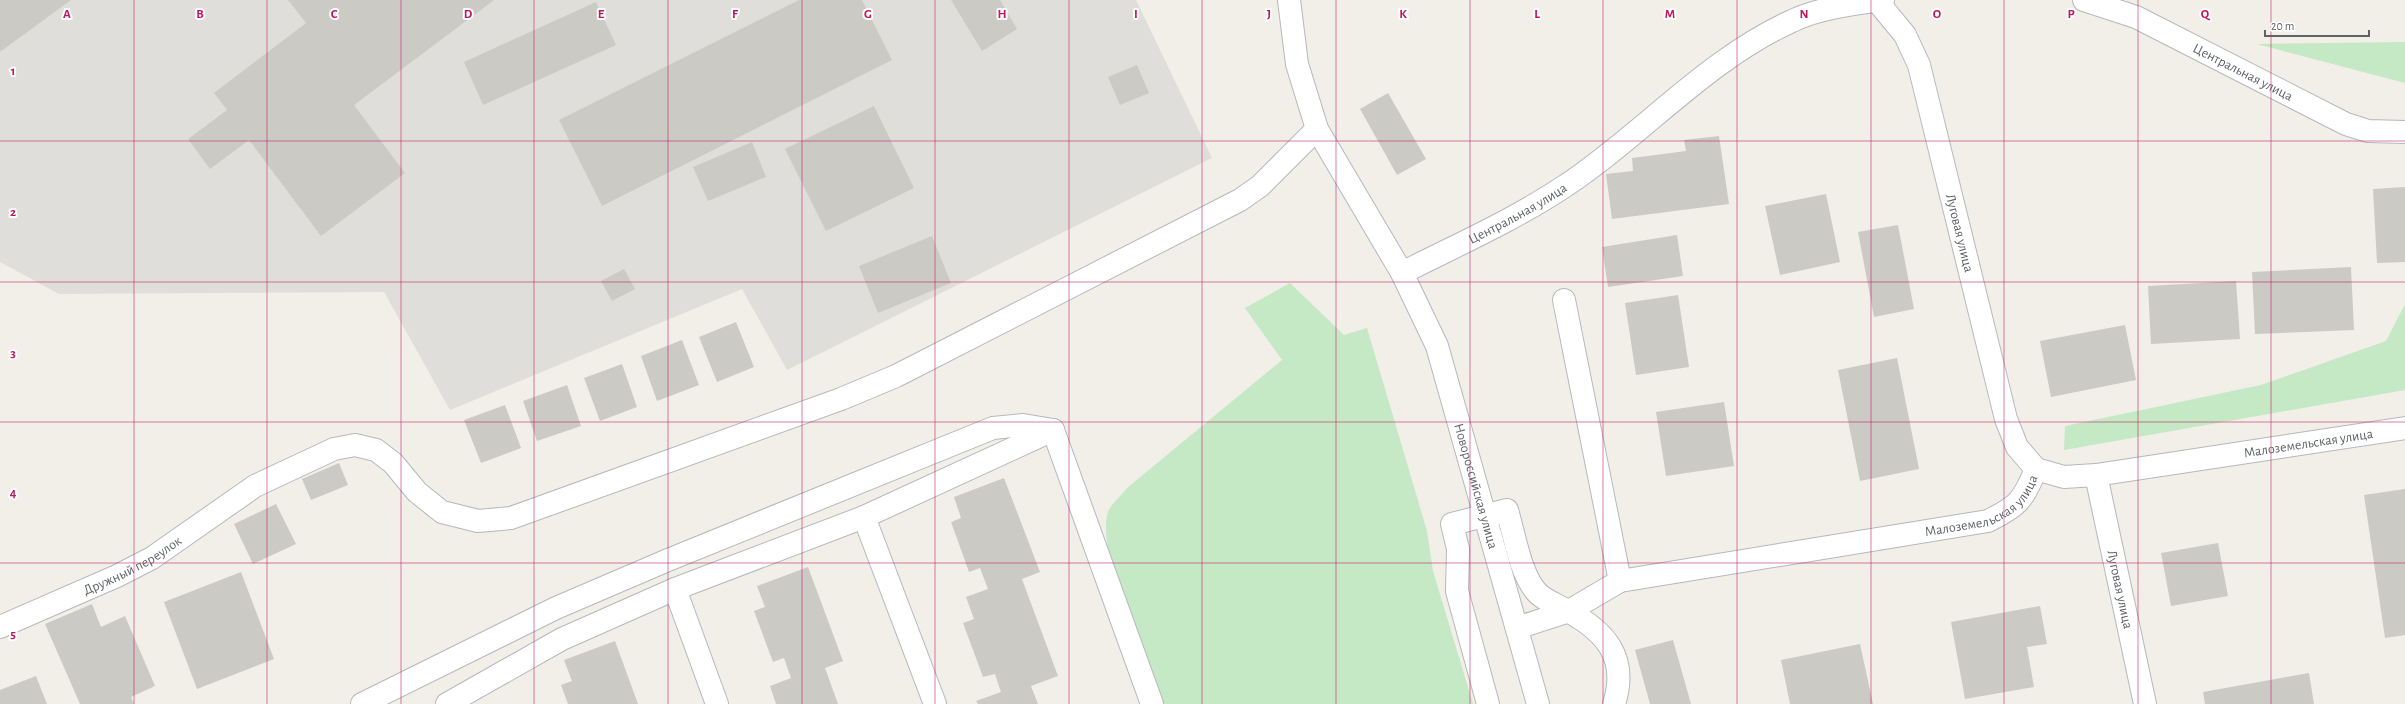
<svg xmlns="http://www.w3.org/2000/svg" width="2405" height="704" font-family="'Alegreya Sans',sans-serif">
<rect width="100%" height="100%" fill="#f1efe8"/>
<!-- industrial -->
<path fill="#e0deda" d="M0 0H1136L1212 158 787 370 742 289 450 410 384 292 59 294 0 262Z"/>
<!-- green -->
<path fill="#c5e8c5" d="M2405 42V83L2257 44Z
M1290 283 1344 335 1367 328 1427 531 1433 571 1473 704H1153C1141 668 1096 544 1108 512 1111 504 1122 495 1127 488L1282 360 1245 308Z
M2405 304V390L2064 450 2065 426 2261 385 2386 341Z"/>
<!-- building -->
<path fill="#cccac5" d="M0 0H71L0 52Z
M288 0H494L354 105 405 173 321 236 249 140 210 169 188 139 227 110 214 93 306 23Z
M799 0H862L892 60 602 206 559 120Z
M951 0H1000L1017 29 982 51Z
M596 2 616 45 483 105 464 62Z
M1137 65 1149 93 1120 105 1108 77Z
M1388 93 1426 159 1397 175 1360 109Z
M874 106 914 188 826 231 785 149Z
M1719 136 1729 204 1612 219 1606 174 1633 171 1632 158 1686 151 1684 140Z
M752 142 766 177 708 201 693 167Z
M2405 187V262L2377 263 2373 189Z
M1826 194 1840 262 1780 275 1765 206Z
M1898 225 1914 309 1874 317 1858 232Z
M1677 235 1683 276 1608 287 1602 247Z
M932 236 951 283 878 313 859 266Z
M2351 267 2354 330 2255 334 2252 272Z
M624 269 635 289 612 301 601 281Z
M2236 281 2240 339 2151 344 2148 286Z
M1678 295 1689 367 1636 375 1625 303Z
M736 322 754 367 717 382 699 337Z
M2125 325 2136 380 2051 397 2040 341Z
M682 340 699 385 657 401 641 356Z
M1897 358 1919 469 1860 481 1838 370Z
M622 364 637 407 600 421 584 378Z
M567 385 581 426 537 441 523 401Z
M1724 402 1734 466 1666 476 1656 412Z
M505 405 521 448 481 463 464 420Z
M339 463 348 485 311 500 302 479Z
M1004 478 1040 572 1022 579 1058 676 1031 686 1038 704H978L976 701 1001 692 995 674 983 677 963 623 974 619 966 597 988 589 980 568 969 572 951 522 961 518 954 497Z
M2405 489V635L2385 638 2364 495Z
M276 504 296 544 253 564 234 524Z
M2218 543 2228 596 2171 606 2161 553Z
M808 567 843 661 825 668 838 704H776L770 686 791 678 784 658 773 662 754 611 765 607 757 586Z
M241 572 274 659 197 689 164 602Z
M92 604 101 627 125 616 155 686 131 697 134 704H80L45 624Z
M2040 606 2047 644 2027 647 2034 687 1965 699 1951 622Z
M1673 640 1691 704H1650L1635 650Z
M615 641 638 704H568L561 685 572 681 564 660Z
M1860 644 1873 704H1790L1781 660Z
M2309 673 2314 704H2205L2203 692Z
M36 676 47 704H0V690Z"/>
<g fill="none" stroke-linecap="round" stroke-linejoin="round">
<defs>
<g id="minor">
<path id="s1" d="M1289 0 1297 64 1317 129 1402 273 1437 346 1538 704"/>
<path id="s2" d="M2084 0 2136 17 2346 124 2368 131 2405 132"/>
<path id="s3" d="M1877 1 1905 35 1919 65 2006 419 2017 447 2036 469"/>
<path id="s4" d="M1402 273C1457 245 1514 220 1565 186 1642 135 1706 60 1792 21 1819 8 1854 4 1883 0"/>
<path d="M1564 300 1620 581"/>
<path d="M1053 430 1152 704"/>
<path id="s5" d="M2096 475 2145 704"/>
<path d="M864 517 935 704"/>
<path d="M675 589 717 704"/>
<path id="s6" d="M0 627 117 576 152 558 255 486 334 449 355 445 376 450 393 463 417 492 442 512 478 521 511 518 841 399 896 376 1240 200 1260 186 1317 129"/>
<path id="s7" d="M1517 628 1569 611 1620 581 1988 521C2018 506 2023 501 2036 469L2064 477 2096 475 2405 428"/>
<path d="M362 704 556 608 668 560 993 428 1023 425 1053 430"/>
<path d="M447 704 562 639 675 589 864 517 1053 430"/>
<path d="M1488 704 1457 591 1458 549 1452 524 1507 510C1514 533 1520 572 1535 590 1541 599 1556 604 1566 610 1605 631 1629 657 1614 704"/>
</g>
</defs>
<!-- minor casing -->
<use href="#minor" stroke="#b5b8bc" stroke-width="24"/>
<!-- minor -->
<use href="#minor" stroke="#fff" stroke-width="22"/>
</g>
<!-- grid -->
<path fill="none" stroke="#c2185b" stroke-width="1" stroke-opacity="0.55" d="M134 0V704M267 0V704M401 0V704M534 0V704M668 0V704M802 0V704M935 0V704M1069 0V704M1202 0V704M1336 0V704M1470 0V704M1603 0V704M1737 0V704M1871 0V704M2004 0V704M2138 0V704M2271 0V704M0 141H2405M0 282H2405M0 422H2405M0 563H2405"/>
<g text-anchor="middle" stroke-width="4" stroke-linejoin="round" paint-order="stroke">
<!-- street labels -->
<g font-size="14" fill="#5f6368" stroke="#fff">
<text dy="5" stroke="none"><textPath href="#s2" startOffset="175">Центральная улица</textPath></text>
<text dy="5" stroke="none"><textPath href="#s4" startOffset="130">Центральная улица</textPath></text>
<text dy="5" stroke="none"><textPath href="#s3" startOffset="250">Луговая улица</textPath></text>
<text dy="5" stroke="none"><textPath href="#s7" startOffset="836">Малоземельская улица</textPath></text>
<text dy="5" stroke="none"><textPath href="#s1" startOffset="526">Новороссийская улица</textPath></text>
<text dy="5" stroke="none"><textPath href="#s7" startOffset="488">Малоземельская улица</textPath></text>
<text dy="5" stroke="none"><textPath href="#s6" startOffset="146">Дружный переулок</textPath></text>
<text dy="5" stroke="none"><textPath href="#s5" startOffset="117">Луговая улица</textPath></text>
</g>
</g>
<g font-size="13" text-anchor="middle" font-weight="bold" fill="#c2185b" stroke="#fff" stroke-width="4" stroke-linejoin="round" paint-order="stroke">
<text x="67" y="18">A</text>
<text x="200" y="18">B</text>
<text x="334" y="18">C</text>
<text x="468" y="18">D</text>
<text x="601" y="18">E</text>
<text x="735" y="18">F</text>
<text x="868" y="18">G</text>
<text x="1002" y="18">H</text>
<text x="1136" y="18">I</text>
<text x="1269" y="18">J</text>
<text x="1403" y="18">K</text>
<text x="1537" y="18">L</text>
<text x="1670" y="18">M</text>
<text x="1804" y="18">N</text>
<text x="1937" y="18">O</text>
<text x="2071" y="18">P</text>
<text x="2205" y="18">Q</text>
<text x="13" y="75">1</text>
<text x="13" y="216">2</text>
<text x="13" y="357">3</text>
<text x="13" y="497">4</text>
<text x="13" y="638">5</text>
</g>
<!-- scale -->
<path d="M2265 30v6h104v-6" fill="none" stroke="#5f6368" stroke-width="2"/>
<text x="2271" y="30" font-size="12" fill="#5f6368" stroke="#ffffff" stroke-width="3" paint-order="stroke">20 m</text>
</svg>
